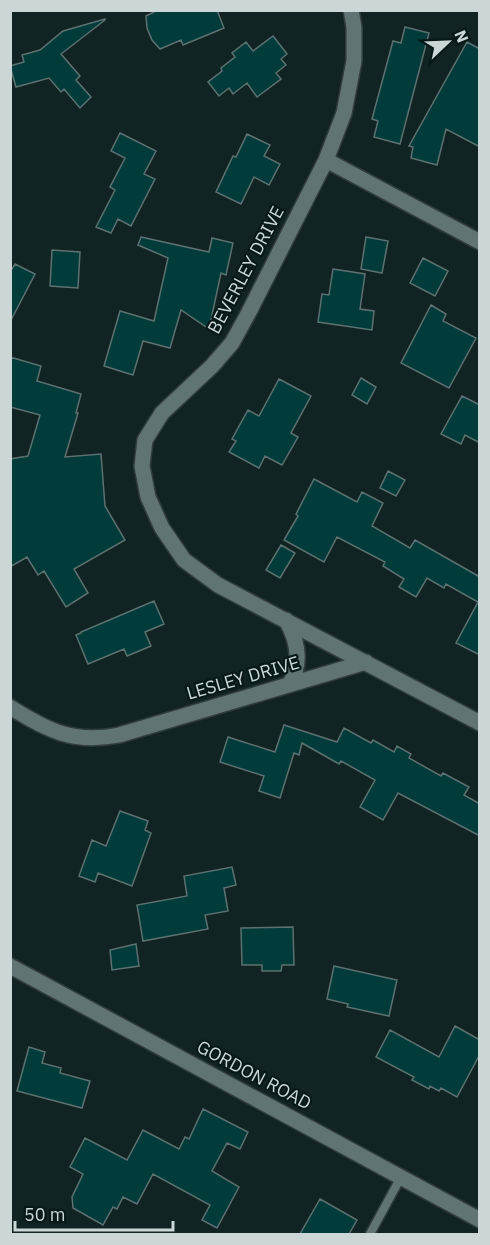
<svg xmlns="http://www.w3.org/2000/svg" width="490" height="1245" font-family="'IBM Plex Sans',sans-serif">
<rect width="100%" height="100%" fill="#112423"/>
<!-- building -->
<path fill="#023c3a" stroke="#5c7170" stroke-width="1.5" d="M158 10H217L224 28 183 45 181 40 160 49 152 40 147 28 146 16Z
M105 19V20L61 54 80 76 76 80 91 97 80 108 64 89 61 92 49 78 16 87 10 66 24 62 22 55 40 50 63 31Z
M405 27 429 33 400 144 374 137 378 121 372 119 393 41 401 43Z
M273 36 287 54 281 59 286 65 276 73 281 79 257 97 247 83 233 94 229 88 219 96 208 82 222 71 221 68 235 57 232 53 246 42 253 51Z
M467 42 480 49V147L446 129 437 165 411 158 413 147 409 146Z
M120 133 156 151 144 174 155 179 131 226 118 219 111 233 96 227 115 190 110 187 125 158 111 151Z
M247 134 270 145 264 156 280 164 269 185 254 177 241 204 216 192 233 156 236 157Z
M141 237 209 252 212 238 233 243 226 275 221 273 209 329 181 310 170 348 143 341 133 375 104 366 120 311 154 321 168 258 138 245Z
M366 237 388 241 382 273 361 269Z
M52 250 80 252 78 288 50 286Z
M423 258 448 271 435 296 410 283Z
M15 264 35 274 10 322V272Z
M333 269 365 274 360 309 374 311 372 330 318 322 322 294 329 295Z
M431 305 446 314 443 321 476 338 449 388 401 363Z
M10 357 41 366 37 381 81 394 76 413H78L65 457 101 454 105 506 125 540 74 569 88 593 66 607 44 571 38 575 27 557 10 567V459L28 456 40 415 10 407Z
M361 378 376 387 367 404 352 395Z
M279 379 311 396 291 433 298 437 282 465 265 456 259 468 229 452 236 441 232 439 248 410 259 416Z
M462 396 480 405V443L465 435 461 444 441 434Z
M388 471 405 480 396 496 380 488Z
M314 479 357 502 362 492 383 503 372 526 410 548 415 540 480 577V655L456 643 478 602 446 584 444 588 427 578 416 597 399 587 404 579 383 566 385 562 337 537 324 562 284 540 298 516 296 514Z
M281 545 295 553 280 578 266 570Z
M154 601 164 624 145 632 151 646 127 656 124 649 88 664 76 635 81 633V632Z
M284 725 337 742 344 728 371 743 373 740 394 752 397 746 411 754 409 758 441 776 443 773 469 787 464 795 480 804V836L398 793 383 820 360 807 375 780 341 761 339 764 302 743 299 755 294 753 280 798 259 791 264 776 220 762 228 737 275 752Z
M120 811 148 821 145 830 151 833 132 886 98 873 95 882 79 876 92 840 106 846Z
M232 867 236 885 224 888 228 911 205 915 208 929 143 941 137 905 187 896 184 876Z
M293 927 294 965H282L281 971H262V965H242L241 928Z
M136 944 139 966 112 970 110 950Z
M334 966 397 980 389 1016 347 1007 348 1004 327 999Z
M455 1026 480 1040V1054L457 1097 441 1088 439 1091 430 1086 429 1089 412 1080 414 1077 376 1057 390 1030 439 1057Z
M29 1047 45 1052 42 1063 61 1068 60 1073 90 1081 82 1108 17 1091Z
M203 1109 248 1132 240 1149 227 1143 212 1171 239 1187 217 1228 202 1220 210 1205 153 1174 137 1204 123 1197 117 1209 113 1207 103 1225 73 1208 72 1197 83 1174 70 1167 85 1138 127 1160 143 1130 179 1149 185 1137 189 1139Z
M320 1199 357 1220 349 1234H300Z"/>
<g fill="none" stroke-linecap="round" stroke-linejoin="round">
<defs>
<path id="service" d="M370 1234 401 1177"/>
<path id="minor" d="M351 10 354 27V61L344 113 326 160 249 312 232 343 212 366 162 413 145 440 142 466 148 497 162 528 184 560 218 585 480 723
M326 160 480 242
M286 620C298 641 302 664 289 685
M10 707C48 731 74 744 119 735L366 662
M10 966 480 1220"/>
</defs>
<!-- service casing -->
<use href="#service" stroke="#313d3c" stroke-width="11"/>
<!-- minor casing -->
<use href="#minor" stroke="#313d3c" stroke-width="18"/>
<!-- service -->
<use href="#service" stroke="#5f7473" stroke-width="8"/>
<!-- minor -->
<use href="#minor" stroke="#5f7473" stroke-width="15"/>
</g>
<g text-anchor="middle" stroke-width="4.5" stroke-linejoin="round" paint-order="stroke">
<!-- street labels -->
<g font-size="18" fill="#cbd7d6" stroke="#071a19">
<text transform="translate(246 270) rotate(-62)" y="6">BEVERLEY DRIVE</text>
<text transform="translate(243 678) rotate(-16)" y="6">LESLEY DRIVE</text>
<text transform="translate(254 1075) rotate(28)" y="6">GORDON ROAD</text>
</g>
</g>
<!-- border -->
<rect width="490" height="1245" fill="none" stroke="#cbd7d6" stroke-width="24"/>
<!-- north arrow -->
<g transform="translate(448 42) rotate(67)" stroke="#071a19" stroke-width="4.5" paint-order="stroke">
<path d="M0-4.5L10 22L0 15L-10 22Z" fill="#cbd7d6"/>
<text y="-9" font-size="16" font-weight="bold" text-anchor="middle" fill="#cbd7d6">N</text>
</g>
<!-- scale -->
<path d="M15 1221v9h158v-9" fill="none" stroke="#cbd7d6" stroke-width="3"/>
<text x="24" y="1221" font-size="18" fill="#cbd7d6" stroke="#071a19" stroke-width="4.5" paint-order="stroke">50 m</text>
</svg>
